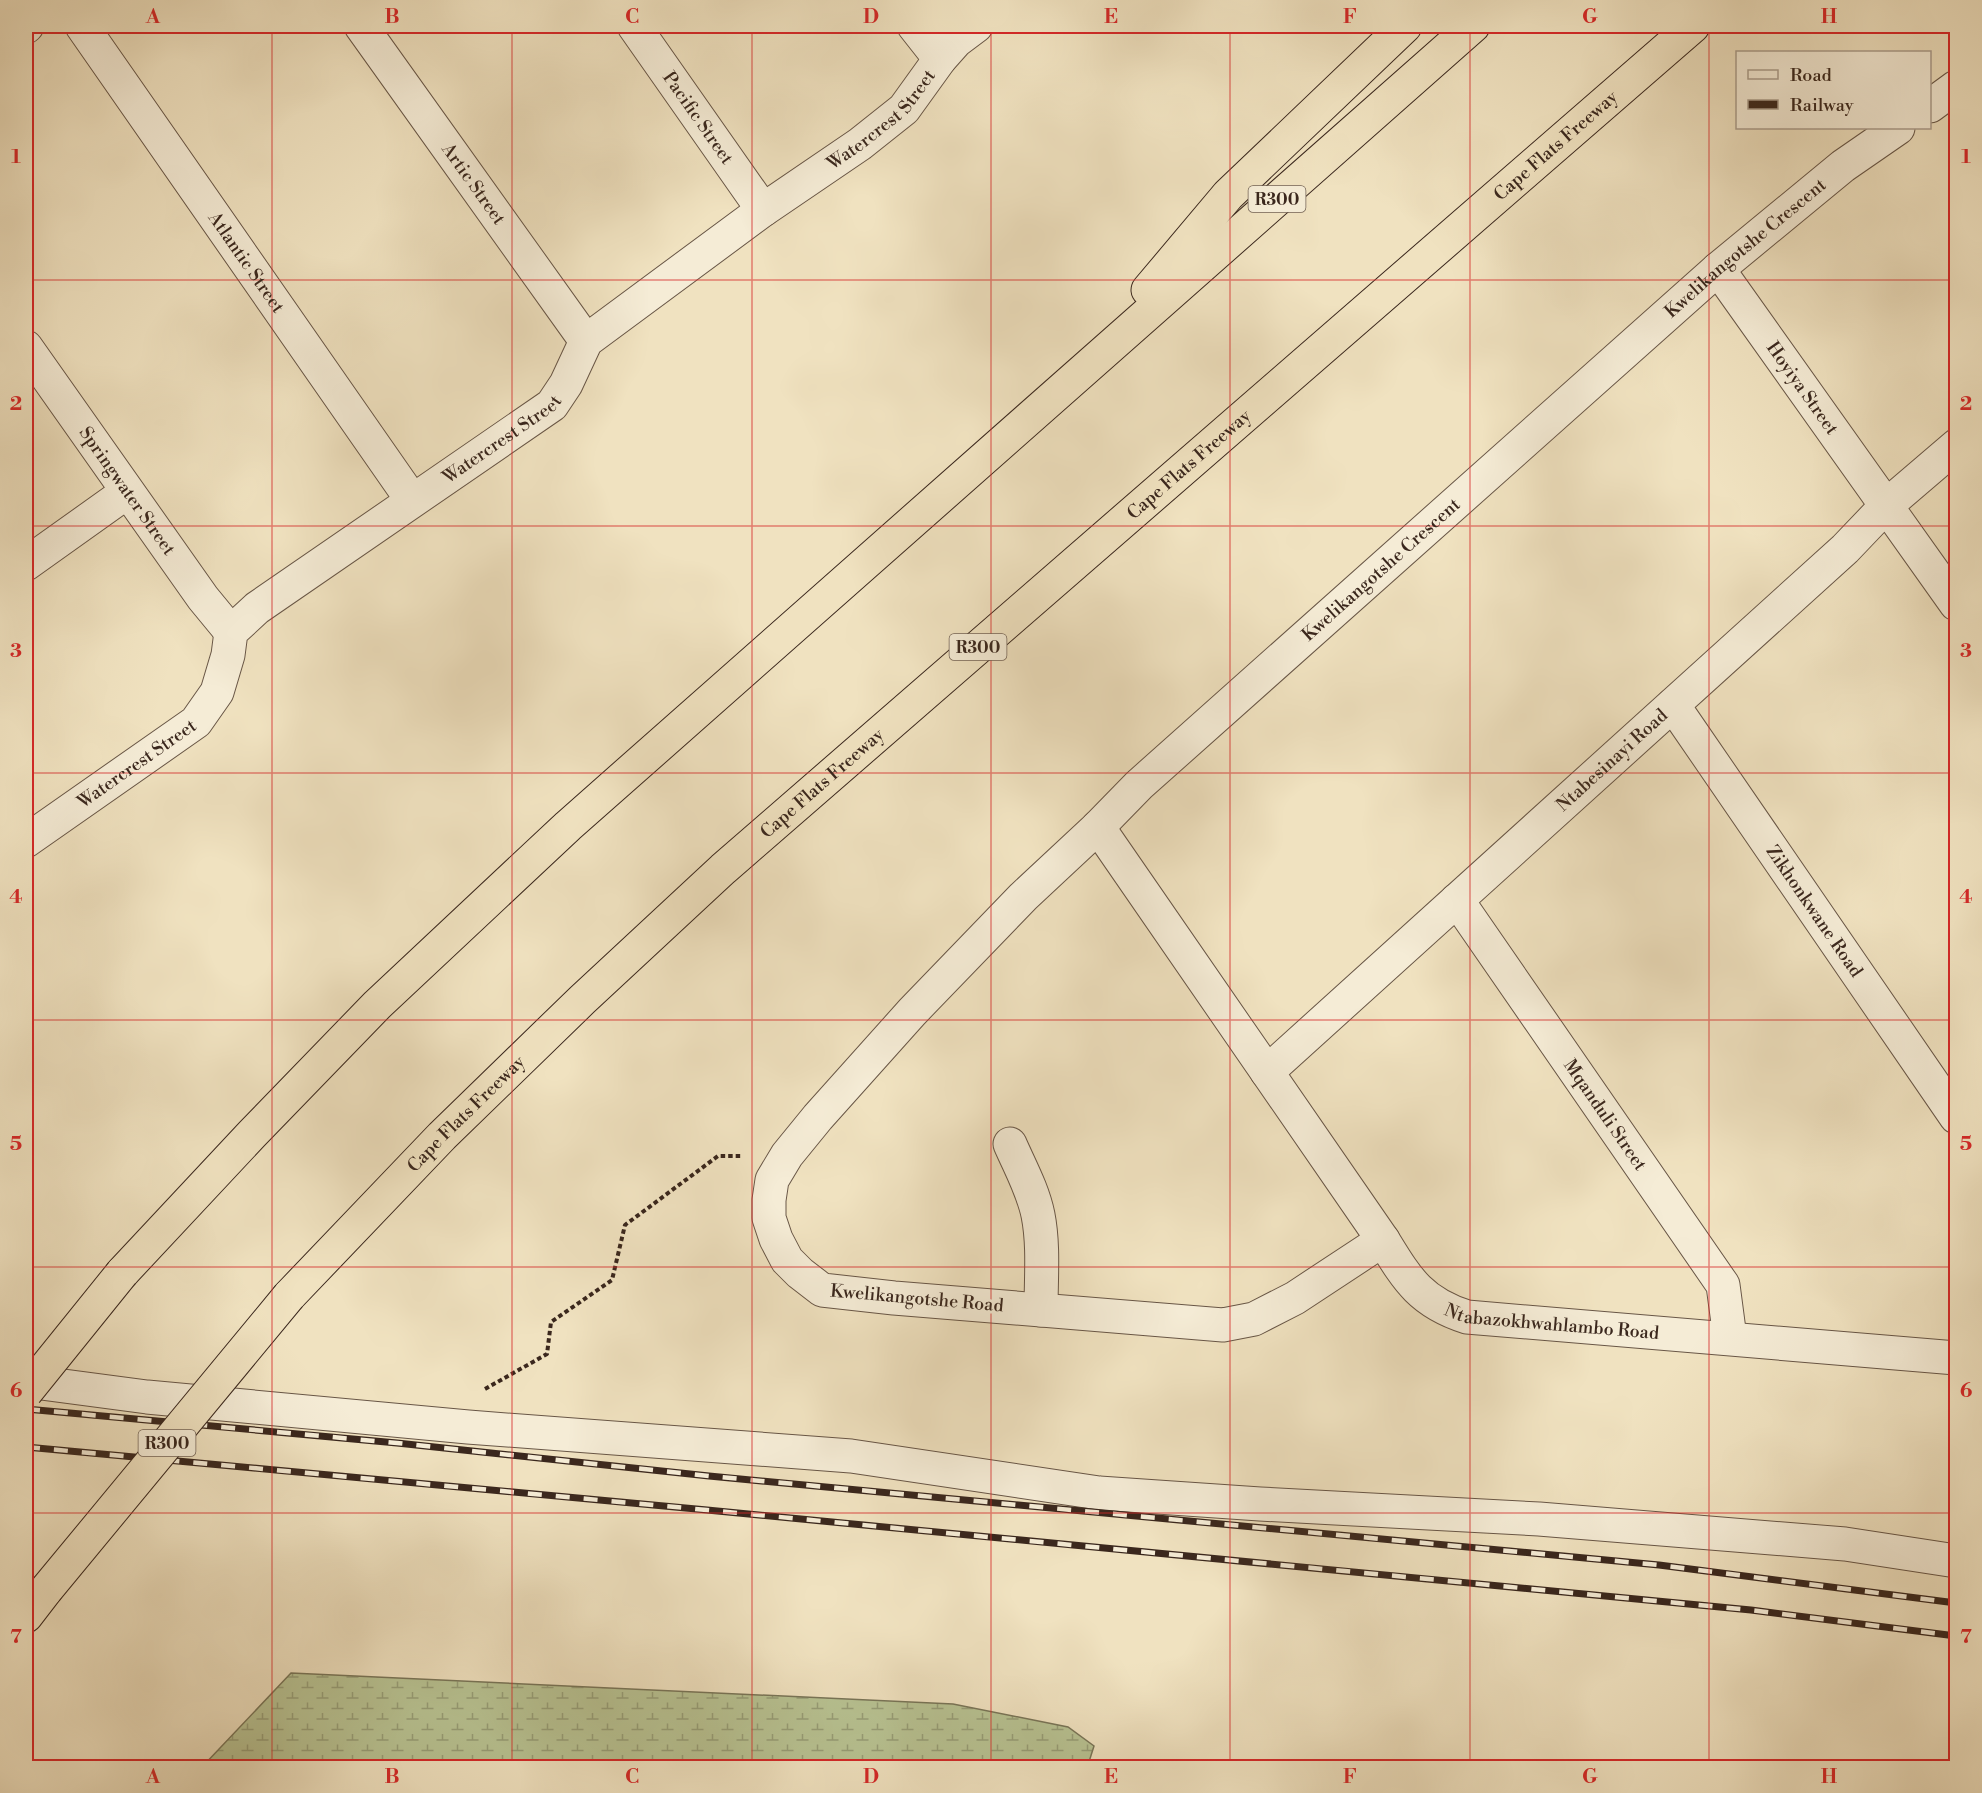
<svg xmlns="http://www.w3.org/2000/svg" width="1982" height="1793" font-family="'Libre Bodoni',serif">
<defs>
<pattern id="wetland-marsh" width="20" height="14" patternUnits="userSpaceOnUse" patternTransform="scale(1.5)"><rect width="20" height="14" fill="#b8c393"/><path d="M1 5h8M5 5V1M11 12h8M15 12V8" fill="none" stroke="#979e77"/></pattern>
</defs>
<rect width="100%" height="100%" fill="#f0e2c0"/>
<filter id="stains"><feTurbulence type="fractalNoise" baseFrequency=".00333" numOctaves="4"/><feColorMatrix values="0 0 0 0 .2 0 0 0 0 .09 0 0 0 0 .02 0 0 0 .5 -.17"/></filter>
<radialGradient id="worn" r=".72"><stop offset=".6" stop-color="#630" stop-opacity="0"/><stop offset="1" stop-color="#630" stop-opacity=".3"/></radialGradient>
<!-- wetland -->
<path fill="url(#wetland-marsh)" stroke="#797558" stroke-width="1.5" d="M291 1673 953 1704 1068 1727 1094 1746 1087 1768 202 1767Z"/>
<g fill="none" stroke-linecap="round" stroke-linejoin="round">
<defs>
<g id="minor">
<path id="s1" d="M82 26 412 500"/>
<path id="s2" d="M361 26 586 341"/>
<path id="s3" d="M634 26 763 210"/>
<path d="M914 26 940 59"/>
<path d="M26 27 27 26"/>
<path d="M1930 106 1956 87"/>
<path id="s4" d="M1718 269 1956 604"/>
<path id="s5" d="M26 347 203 598 231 632"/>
<path d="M26 564 127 492"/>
<path id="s6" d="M1673 705 1956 1117"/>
<path id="s7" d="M1098 827 1383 1240C1407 1279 1420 1302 1467 1317L1956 1358"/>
<path id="s8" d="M26 841 196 722 217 692 228 655 231 632 257 608 552 405 566 384 586 341 763 210 860 144 904 109 940 59 956 41 976 26"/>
<path id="s9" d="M1457 900 1723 1285 1730 1338"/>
<path id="s10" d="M1267 1072 1845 549 1887 505 1956 446"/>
<path d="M1010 1144C1020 1167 1033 1190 1038 1215 1044 1245 1041 1279 1041 1310"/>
<path id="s11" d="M1383 1240 1295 1298 1254 1319 1223 1325 894 1298 822 1290 800 1273 787 1260 776 1239 769 1218V1200L772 1180 787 1155 818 1117 912 1012 1023 897 1098 827 1139 785 1718 269 1843 166 1898 128"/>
<path d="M26 1381 147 1397 468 1427 851 1456 1099 1493 1260 1504 1539 1519 1845 1544 1956 1561"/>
</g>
<g id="highway">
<path d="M1148 290 1228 195 1405 26"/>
<path d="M122 1273 252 1134 377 1005 568 826 1473 26"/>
<path id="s12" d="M289 1296 442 1136 582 1000 723 869 1693 26"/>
<path d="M26 1616 46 1590"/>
</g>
</defs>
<!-- minor casing -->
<use href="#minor" stroke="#685646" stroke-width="35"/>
<!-- highway casing -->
<use href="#highway" stroke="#3a271d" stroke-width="35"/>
<!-- path -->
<path stroke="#3a271d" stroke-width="4" stroke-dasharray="4.5 3" stroke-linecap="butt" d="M485 1389 547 1354 551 1322 612 1280 625 1225 718 1156H741"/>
<!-- minor -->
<use href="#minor" stroke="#f5ecd6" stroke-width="33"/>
<!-- highway -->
<use href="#highway" stroke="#f0e2c0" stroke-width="33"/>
<defs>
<path id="rail" d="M26 1409 397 1443 709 1476 1659 1565 1956 1603
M26 1447 707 1510 1751 1610 1956 1636"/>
</defs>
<!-- rail casing -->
<use href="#rail" stroke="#3a271d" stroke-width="7"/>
<!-- rail -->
<use href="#rail" stroke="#f5ecd6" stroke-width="4.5" stroke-dasharray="14" stroke-linecap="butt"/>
<defs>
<path id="highway-bridge" d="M26 1392 122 1273
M46 1590 289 1296"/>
</defs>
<!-- highway-bridge casing -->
<use href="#highway-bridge" stroke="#3a271d" stroke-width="35" stroke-linecap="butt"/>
<!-- highway-bridge -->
<use href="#highway-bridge" stroke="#f0e2c0" stroke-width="33"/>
</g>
<!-- grid -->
<path fill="none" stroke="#d62828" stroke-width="1.5" stroke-opacity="0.55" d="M272 26V1768M512 26V1768M752 26V1768M991 26V1768M1230 26V1768M1470 26V1768M1709 26V1768M26 280H1956M26 526H1956M26 773H1956M26 1020H1956M26 1267H1956M26 1513H1956"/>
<g text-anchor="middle" stroke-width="6" stroke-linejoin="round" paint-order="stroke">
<!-- shield labels -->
<g fill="#f5ecd6" stroke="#726254" stroke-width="1.5">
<rect x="1248.5" y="186" width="57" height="26" rx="4.5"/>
<rect x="949.5" y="634" width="57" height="26" rx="4.5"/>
<rect x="138.5" y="1430" width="57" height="26" rx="4.5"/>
</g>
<g font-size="16" font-weight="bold" fill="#3a271d">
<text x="1277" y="205">R300</text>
<text x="978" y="653">R300</text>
<text x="167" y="1449">R300</text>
</g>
<!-- street labels -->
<g font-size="18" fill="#3a271d" stroke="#f5ecd6">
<text dy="6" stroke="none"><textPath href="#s8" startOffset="1142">Watercrest Street</textPath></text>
<text dy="6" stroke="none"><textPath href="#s3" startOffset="112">Pacific Street</textPath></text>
<text dy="6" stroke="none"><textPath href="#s12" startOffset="1712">Cape Flats Freeway</textPath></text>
<text dy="6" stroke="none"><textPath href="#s2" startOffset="194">Artic Street</textPath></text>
<text dy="6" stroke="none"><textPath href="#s11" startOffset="2066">Kwelikangotshe Crescent</textPath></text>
<text dy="6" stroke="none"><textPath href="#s1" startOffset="288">Atlantic Street</textPath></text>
<text dy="6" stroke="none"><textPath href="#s4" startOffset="146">Hoyiya Street</textPath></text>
<text dy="6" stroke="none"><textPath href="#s8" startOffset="639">Watercrest Street</textPath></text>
<text dy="6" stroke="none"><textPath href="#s12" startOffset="1226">Cape Flats Freeway</textPath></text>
<text dy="6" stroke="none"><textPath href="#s5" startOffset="176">Springwater Street</textPath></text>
<text dy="6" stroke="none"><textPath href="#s11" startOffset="1580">Kwelikangotshe Crescent</textPath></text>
<text dy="6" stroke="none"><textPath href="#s10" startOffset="465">Ntabesinayi Road</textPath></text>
<text dy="6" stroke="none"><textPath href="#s8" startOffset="135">Watercrest Street</textPath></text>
<text dy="6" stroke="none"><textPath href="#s12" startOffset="740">Cape Flats Freeway</textPath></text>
<text dy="6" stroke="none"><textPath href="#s6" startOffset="250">Zikhonkwane Road</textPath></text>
<text dy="6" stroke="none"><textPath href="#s12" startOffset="254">Cape Flats Freeway</textPath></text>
<text dy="6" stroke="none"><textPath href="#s9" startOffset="261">Mqanduli Street</textPath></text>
<text transform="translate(917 1298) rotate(5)" y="6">Kwelikangotshe Road</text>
<text dy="6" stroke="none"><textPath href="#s7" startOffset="704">Ntabazokhwahlambo Road</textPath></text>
</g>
</g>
<!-- margin -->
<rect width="1982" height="1793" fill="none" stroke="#f0e2c0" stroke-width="66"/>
<!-- legend -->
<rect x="1736" y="51" width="195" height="78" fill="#f5ecd6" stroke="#aa9d8c" stroke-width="1.5"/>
<rect x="1748" y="70" width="30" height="9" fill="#f5ecd6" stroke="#aa9d8c" stroke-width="1.5"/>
<text x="1790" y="81" font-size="18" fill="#3a271d">Road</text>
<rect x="1748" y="100" width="30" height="9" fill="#3a271d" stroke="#aa9d8c" stroke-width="1.5"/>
<text x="1790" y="111" font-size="18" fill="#3a271d">Railway</text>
<rect x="33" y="33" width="1916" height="1727" fill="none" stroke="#d62828" stroke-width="2"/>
<g font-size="20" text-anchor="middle" font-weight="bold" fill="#d62828">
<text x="153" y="23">A</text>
<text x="392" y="23">B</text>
<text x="632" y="23">C</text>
<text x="871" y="23">D</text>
<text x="1111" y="23">E</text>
<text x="1350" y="23">F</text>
<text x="1590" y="23">G</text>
<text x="1829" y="23">H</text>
<text x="16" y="163">1</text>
<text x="1966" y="163">1</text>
<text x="16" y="410">2</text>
<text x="1966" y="410">2</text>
<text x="16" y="657">3</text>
<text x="1966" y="657">3</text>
<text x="16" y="903">4</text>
<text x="1966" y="903">4</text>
<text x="16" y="1150">5</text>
<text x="1966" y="1150">5</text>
<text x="16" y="1397">6</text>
<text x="1966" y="1397">6</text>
<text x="16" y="1643">7</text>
<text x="1966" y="1643">7</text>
<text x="153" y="1783">A</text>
<text x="392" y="1783">B</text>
<text x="632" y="1783">C</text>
<text x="871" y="1783">D</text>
<text x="1111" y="1783">E</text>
<text x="1350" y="1783">F</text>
<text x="1590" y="1783">G</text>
<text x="1829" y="1783">H</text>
</g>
<rect width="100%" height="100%" filter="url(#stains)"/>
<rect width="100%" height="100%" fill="url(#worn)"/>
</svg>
